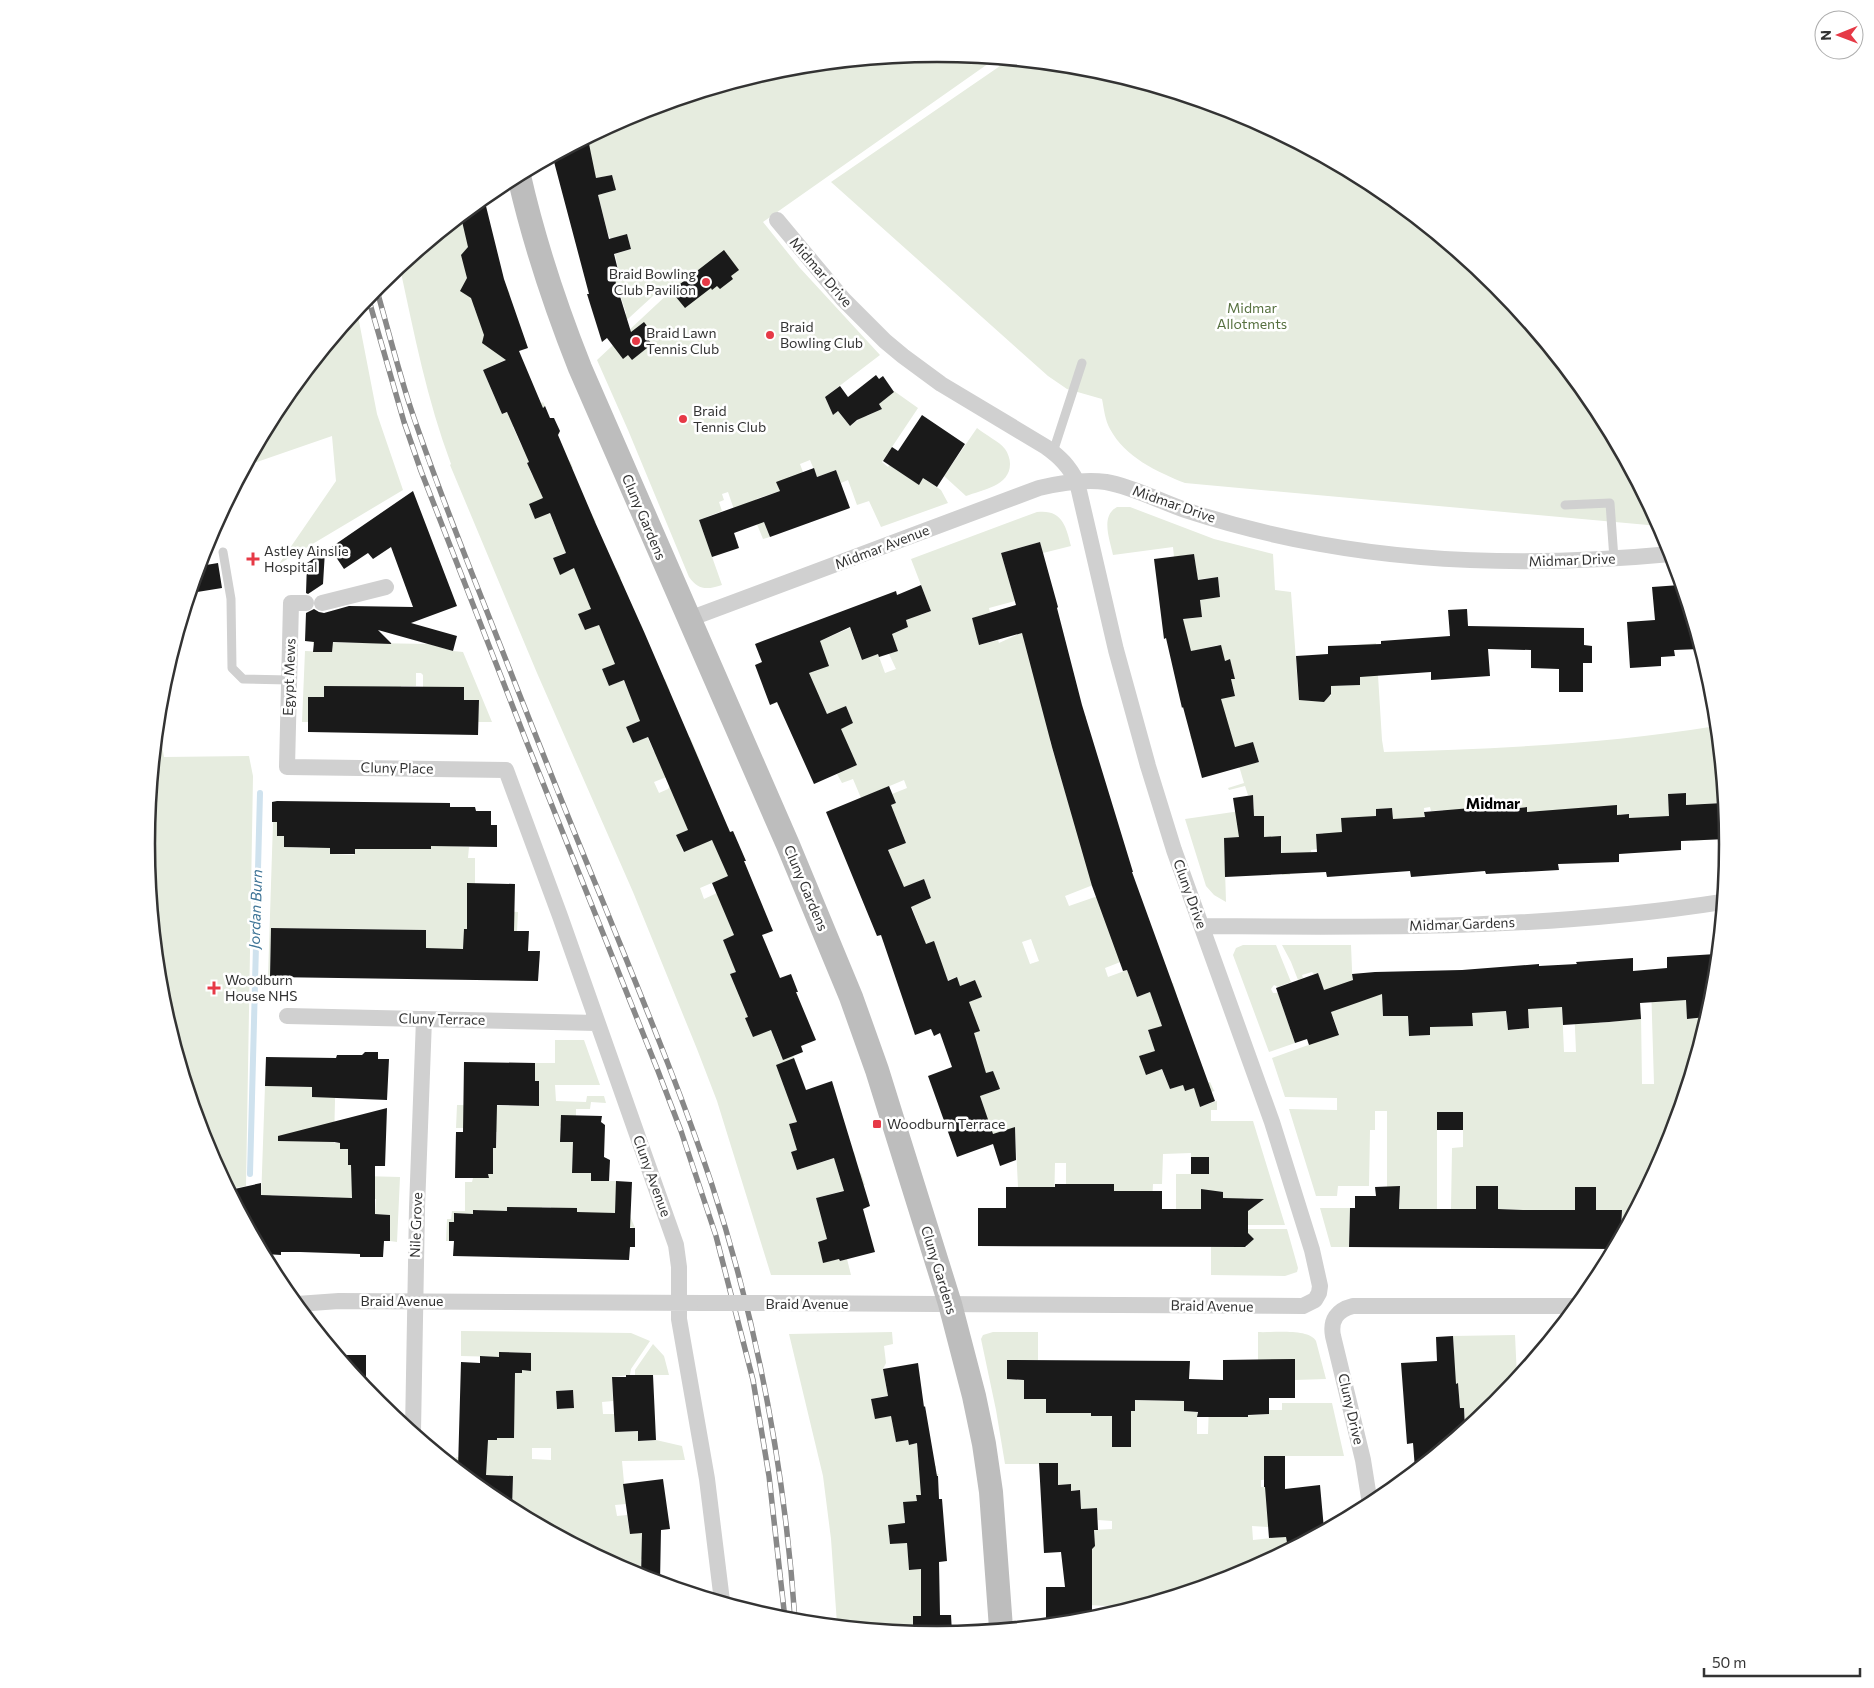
<svg xmlns="http://www.w3.org/2000/svg" width="1874" height="1688" font-family="Commissioner,sans-serif">
<rect width="100%" height="100%" fill="#fff"/>
<!-- green -->
<path fill="#e6ecdf" fill-rule="evenodd" d="M937 54 1091 69 1240 114 1376 187 1496 285 1594 405 1659 526 1185 483C1157 472 1125 457 1110 429 1105 420 1104 409 1102 399L1067 389 1048 376 831 182 1000 66 992 61 763 222 800 268 880 355 825 397 833 415 838 411 850 426 866 414 867 416 881 409 879 404 894 391 918 408 882 462 888 467 899 452 927 472 926 480 941 490 948 503 881 527 869 501 857 505 848 480 841 483 836 470 817 477 810 460 800 464 820 518 788 478 777 482 780 491 756 499 770 537 763 539 750 507 741 530 728 492 722 494 724 500 719 502 722 511 699 520 722 585C707 590 698 590 689 577L628 430 597 360 671 291 665 285 618 328 626 313 617 285 604 289 603 283 620 278 615 254 631 249 627 234 611 239 608 234 598 195 615 190 612 175 593 179 586 140 635 114 783 69Z
M461 217 493 237 461 256 506 286 510 294 474 307 485 335 483 342 491 346 523 335 525 340 510 346 514 356 483 370 502 414 536 406 543 402 545 406 513 427 522 447 537 459 527 463 533 477 570 461 573 468 537 483 544 499 529 505 535 519 549 512 556 528 591 513 596 522 561 537 568 554 564 553 553 558 560 574 571 570 574 567 581 583 616 568 621 578 586 594 593 610 578 614 585 630 596 626 598 623 605 639 641 624 645 634 610 649 617 665H613L602 669 609 686 621 681 623 679 630 694 665 679 670 691 635 707 641 722H638L626 727 633 743 645 738 647 736 654 752 690 737 701 763 654 782 659 793 668 789 670 786 689 832 677 835 683 852 698 846 696 841 728 827 730 832 712 840 747 868 700 888 704 899 717 893 734 935 723 940 727 950 754 964 731 974 771 1030 780 1054 791 1050 794 1058 777 1065 786 1092 806 1119 789 1124 814 1144 791 1152 797 1170 854 1152 856 1159 836 1164 840 1178 861 1173 865 1185 816 1198 821 1217 833 1237 818 1242 823 1262 839 1259 840 1261 847 1259 851 1275H771L717 1101 697 1049 633 892 537 673 450 465 451 464C427 400 414 333 400 268Z
M357 311 377 414 403 490 279 564 336 481 332 436 248 465 280 405Z
M977 428C985 435 999 441 1005 449 1008 453 1010 459 1010 464 1010 486 982 490 966 496L944 476Z
M1117 507H1130L1214 539 1273 554 1275 590 1291 592 1298 688 1324 701 1328 696H1331V686L1360 685 1358 645 1376 643 1382 740 1384 752C1495 749 1606 744 1716 726L1723 803 1703 804 1705 840 1692 841 1691 828H1688L1685 793 1668 794 1670 816 1630 826 1629 814H1620L1621 832H1618L1617 806 1594 807V827L1527 813V807L1519 808 1518 805H1508L1495 837 1493 804 1471 805 1472 839 1444 822 1443 810 1431 811 1430 807 1424 808 1425 817 1396 855 1392 808 1376 809 1378 834 1342 833 1324 838 1323 833 1316 834 1317 849 1311 850 1312 862 1289 853 1290 875H1282L1281 837H1263L1264 816 1246 837 1224 838 1226 902 1214 895 1206 886 1185 819 1254 809 1253 795H1248L1245 786 1229 790 1228 788 1244 783 1239 766 1259 762 1253 742 1235 749 1229 729 1191 739 1190 735 1210 730 1219 699 1235 695 1231 679 1235 678 1230 660 1214 663 1221 648 1218 645 1172 656 1162 622 1202 617 1200 598 1220 597 1218 577 1201 579 1198 581 1194 554 1174 557 1173 547 1113 555C1110 540 1100 516 1117 507Z
M1037 512C1062 509 1066 526 1071 546L1043 553 1040 542 1001 553 1015 601 989 608 990 613 972 618 980 645 998 640 999 643 1021 633 1060 623 1083 716H1086V718L1067 724 1070 734 1050 741 1093 885 1065 896 1069 906 1118 889 1141 954 1105 968 1108 977 1127 970 1137 997 1173 983 1177 996 1158 1003 1162 1026 1148 1031 1156 1052H1152L1140 1056 1161 1068 1170 1089 1183 1085 1185 1091 1210 1082 1214 1091 1197 1097 1200 1107 1217 1101V1110H1211V1121H1253L1285 1225H1247L1248 1209 1253 1202 1250 1198H1244L1241 1202 1221 1209 1223 1192H1201L1203 1209H1176V1174H1209V1157H1191V1153L1163 1154 1162 1184H1153L1152 1204 1114 1191V1184H1103V1204L1066 1184V1163H1055L1054 1207 1018 1187 1015 1127 974 1141 985 1112 980 1095H983L999 1089 993 1071 977 1077 980 1063 968 1002 981 997 975 980 960 986 956 977 941 983 907 951 901 936 883 942 881 935 903 926 909 939 922 934 911 905 931 898 924 879 904 888 866 860 906 843 902 832 868 813 896 803 892 794 907 788 904 780 861 798 853 779 842 783 837 774 857 765 838 730 853 723 846 706 828 716 820 698 798 693 773 704 766 688 820 641 850 628 862 660 878 654 885 673 896 669 889 654 898 650 890 634 908 627 901 608 921 615 931 611 911 559ZM1031 939 1039 961 1030 964 1022 942Z
M313 642 429 644 453 651 463 652 492 722H478L479 700H464V687H450L423 699V675L421 673H416V686H401V699L339 698V686H324V697L308 698V722H302L305 651 332 652V644H313Z
M157 743 162 746 164 757 249 756 253 776 246 1186 230 1189 207 1146 162 998 147 844Z
M273 822H277L284 836V847L307 848 331 836V854L354 855 355 837 377 849H390L418 837V849H431V838L450 846 469 847 468 858H475V893L473 884H467V902H476L497 911 518 912 517 931H505L463 949 426 950V930L271 928 270 977H268Z
M1243 945H1276L1291 982 1278 987 1274 985 1271 989 1273 993H1278L1295 1043 1269 1052 1233 955 1236 948Z
M1282 945H1351L1353 994 1382 984 1383 1016H1410L1408 1020 1409 1036 1430 1035 1429 1019 1454 1026H1473L1471 1005 1508 1011 1506 1015 1508 1030 1529 1028 1528 1013 1525 1009 1562 1007 1564 1052H1576L1574 1006 1598 1008 1599 1023 1619 1021V1006L1638 1019 1641 1014 1642 1084H1654L1651 984 1688 1000V1019L1706 1017 1667 1147 1622 1231V1211L1594 1210 1596 1207V1187H1575V1207L1577 1210 1523 1217V1210L1496 1209 1498 1206V1186L1479 1209H1451L1452 1148 1463 1147V1112H1437V1229L1424 1224V1209H1399L1400 1187H1387V1111H1375V1130H1370L1369 1186H1338L1337 1196H1316L1289 1109 1337 1110V1098L1285 1097 1272 1058 1339 1034 1318 973 1314 974 1312 972 1302 975 1303 978 1298 980 1291 962Z
M555 1040H584L600 1085H555L556 1101 586 1102 587 1096H604L606 1103 591 1102 590 1109H576V1116L560 1126V1142H573L572 1173H591V1181H616L635 1228 577 1216V1208H569L551 1216V1207H542V1215H516V1207H508V1215L482 1214V1210H473V1214L455 1213 454 1222H449V1241H446L447 1219H451L452 1211H465V1182H472L473 1178H488L489 1148H496L497 1132H471V1128H456L457 1105 534 1106 535 1063H555Z
M336 1058 334 1143H340L348 1148V1165H351L362 1176 400 1177 397 1242 390 1241V1215L375 1214 376 1199 352 1198 351 1208 333 1207 334 1197H313L294 1205V1196L272 1195 261 1200 265 1086 312 1087Z
M1320 1208H1350L1349 1247H1331Z
M1248 1229H1287L1298 1268 1297 1272 1285 1276 1211 1275V1247H1247V1244L1252 1241 1251 1237 1248 1234Z
M461 1331 631 1333 650 1341 631 1369 630 1375 612 1377 613 1401 602 1402 603 1414H614L615 1432 638 1431 639 1441 656 1440 682 1446 685 1460 622 1461 626 1504 615 1505 617 1516 627 1515 630 1534 660 1530 657 1559H641V1569L647 1578 634 1574 512 1509 513 1476 486 1475V1468L456 1467V1457L468 1458 484 1440H497L499 1373H521L522 1370H531V1353L499 1352V1357L461 1356ZM573 1390 574 1408 557 1409 556 1391ZM532 1448H551V1460L532 1459Z
M892 1332 893 1344 884 1346 886 1363 883 1369 888 1397 885 1396 871 1399 875 1418 891 1414 896 1442 908 1440 909 1445 917 1443 919 1467 936 1466V1474H939L938 1476H924L925 1495H917V1501L903 1503 905 1525H888L890 1544 907 1542 909 1570 932 1568 921 1577V1602L926 1616H913V1632L837 1624 831 1539 823 1476 789 1334Z
M993 1332H1038V1360H1007V1379L1024 1380V1399H1050L1046 1408V1413H1067L1068 1399 1091 1400V1416H1108L1109 1380 1112 1381V1447L1131 1446V1411H1135V1400L1184 1401V1411L1197 1412V1434H1208L1209 1403 1224 1417 1269 1414V1410H1282V1403H1332L1344 1456H1264V1475H1275V1479L1261 1480V1487H1281L1268 1527 1252 1526 1253 1540 1283 1537 1286 1535 1288 1548 1239 1574 1108 1614V1606L1088 1605 1087 1570 1094 1530 1112 1529V1521L1098 1520 1097 1508 1083 1509 1081 1511 1080 1490 1071 1491V1484L1058 1485V1464H1005L996 1410 981 1339 983 1335Z
M1258 1332C1271 1333 1309 1328 1316 1341L1326 1379 1295 1380 1258 1360Z
M1515 1335 1517 1377 1496 1403 1466 1428 1464 1408H1460L1458 1384 1443 1385 1454 1353 1453 1336Z
M653 1344 664 1356 669 1375H635V1370Z"/>
<g fill="none" stroke-linecap="round" stroke-linejoin="round">
<!-- stream -->
<path stroke="#cfe2ee" stroke-width="6" d="M250 1174 260 793"/>
</g>
<!-- building -->
<path fill="#1a1a1a" d="M588 139 596 178 612 175 616 190 598 195 609 239 627 234 631 249 614 254 620 278 615 280 631 332 644 322 654 335 648 339 652 344 632 360 628 355 623 359 607 338 602 342 587 294H589L553 158Z
M484 198 504 279 528 348 519 351 543 408 545 406 550 418H554L560 431 558 435 595 522 645 634 730 832 733 831 746 861H744L773 931 762 935 780 978 791 974 798 992H796L816 1040 801 1046 803 1052 783 1060 771 1030 753 1037 745 1018 748 1017 730 974 736 972 723 940 734 935 712 883 728 876 712 840 684 852 676 835 688 830 648 737 633 743 626 727 640 721 624 680 609 686 602 669 615 664 599 625 585 630 578 614 591 609 574 568 560 575 553 558 566 553 550 513 535 519 529 504 543 498 527 463 529 462 507 412 502 414 483 370 506 360 482 343 484 335 471 298 460 291 467 278 461 255 468 247 461 217Z
M724 250 739 270 731 276 733 279 720 289 717 286 712 290 711 288 685 308 671 291Z
M876 375 879 379 883 376 894 392 879 404 882 409 857 420 850 426 838 411 833 415 825 397 840 386 848 397Z
M922 415 965 444 937 487 923 478 919 485 883 461 892 447 898 451Z
M814 468 817 477 836 470 850 508 770 537 764 522 734 533 739 548 712 557 699 520 780 491 776 482Z
M413 491 457 606 411 623 457 636 453 651 378 630 392 644 333 642 332 652H313L314 642 305 641 306 613 314 609 319 612 324 613 349 606 413 607 391 547 373 559 368 553 344 569 330 548Z
M1040 542 1058 607 1057 608 1082 705 1133 872H1132L1215 1101 1200 1107 1194 1088 1185 1091 1183 1085 1170 1089 1162 1069 1146 1075 1139 1056 1155 1051 1148 1030 1162 1026 1150 992 1137 997 1127 970 1123 971 1092 886 1052 747 1022 633 979 645 972 618 1016 605 1001 553Z
M325 551 323 584 308 594 306 593 307 563Z
M1194 554 1198 580 1218 577 1220 597 1200 600 1202 617 1183 619 1191 651 1221 645 1225 661 1230 659 1235 679H1231L1235 696 1221 699 1235 747 1253 742 1259 762 1202 778 1183 707 1182 708 1166 638 1164 639 1154 559Z
M218 563 222 588 191 593 200 566Z
M921 585 931 611 906 620 908 627 892 634 898 651 879 657 878 654 862 660 850 627 820 641 829 666 809 673 827 714 846 706 853 723 841 729 857 765 814 784 777 702 770 705 755 665 762 662 755 644 896 591 897 595Z
M1680 585 1700 649 1674 650 1675 656 1661 657V666L1630 668 1627 622 1655 620 1652 587Z
M1467 609 1468 626 1584 628V645L1592 646V663H1583V692H1559V669L1531 668V650L1488 649 1490 676 1431 680V672L1360 677V685L1331 686V694L1324 702 1299 700 1296 656 1328 654V646L1381 644V641L1450 636 1448 610Z
M324 686 464 687V700H479L478 735 308 732V697H324Z
M889 786 896 803 891 805 906 843 888 850 904 887 924 879 931 898 911 907 926 944 934 941 948 981 957 977 960 986 975 980 982 997 969 1002 980 1031 974 1033 986 1073 993 1071 1000 1089 980 1096 993 1134 1015 1127 1016 1160 1000 1166 993 1144 957 1157 928 1076 952 1067 940 1033 934 1036 931 1029 915 1035 881 935 877 936 826 812Z
M1686 793V805L1723 803 1727 839 1681 841V850L1619 854V862L1558 864 1559 870 1486 874 1485 871 1411 877 1410 871 1327 877 1326 872 1225 877 1224 838 1239 837 1233 798 1253 795 1254 816H1264V837L1281 836V853L1317 852 1316 834 1342 832 1341 818 1376 816V809L1392 808 1393 819 1425 817 1424 812 1471 808 1470 805H1519V808L1527 807V812L1617 805V815L1629 814V818L1669 816 1668 794Z
M277 801 450 803V807H475L476 811H491V825H497V847L431 846V849H355V854H330V848L284 847V836H277V822H272V802Z
M467 883 515 884 514 931H529L528 951H540L538 981 270 977 271 928 426 930V948L463 949 464 929H467Z
M1716 954 1712 998 1706 1017 1687 1019 1686 1000 1640 1003 1641 1019 1609 1022 1563 1025 1562 1007 1528 1009 1529 1028 1508 1030 1506 1011 1472 1013 1473 1026 1430 1027V1035L1409 1036 1408 1016H1383L1382 994 1331 1012 1339 1035 1309 1045 1307 1039 1295 1043 1276 988 1318 973 1324 990 1353 980 1352 974 1375 972 1462 970 1539 964V966L1577 964 1576 962 1633 958V971L1667 968V957Z
M365 1052H378V1059H389L387 1100 312 1097V1087L265 1086 266 1057 336 1058 337 1055H362Z
M794 1058 806 1090 832 1081 870 1206 863 1209 875 1252 840 1261 839 1259 823 1263 818 1242 827 1239 816 1198 844 1191 834 1158 797 1170 791 1152 797 1150 789 1124 797 1122 776 1065Z
M464 1062 535 1063V1081H539V1106L497 1105 496 1148H493V1174H488L489 1178H455L456 1132H463Z
M387 1108 385 1166H375V1214L390 1215V1241H384L383 1257H360V1254L300 1252H281V1255L265 1254 230 1190 261 1183V1195L352 1198 351 1165H348V1149H340V1143L334 1142 278 1141V1136Z
M1437 1112H1463V1130H1437Z
M561 1115 602 1116 601 1122 605 1125 604 1157 610 1160 609 1181H591V1173H572L573 1142H560Z
M1191 1157H1209V1174H1191Z
M616 1181 632 1182 630 1228H635V1247H630L629 1260 453 1256 454 1241H449V1222H454V1213L473 1214V1210L507 1211V1207L577 1208V1212L615 1213Z
M1055 1184H1114V1191H1162V1209H1201V1189L1223 1192V1198L1264 1199 1248 1211V1233L1254 1239 1245 1247 978 1246V1208H1006V1187H1055Z
M1400 1186 1399 1209H1476V1186H1498V1209L1523 1210H1575V1187H1596V1210H1622L1621 1232 1612 1249 1349 1247 1350 1208H1355V1196H1376L1375 1187Z
M1453 1336 1456 1384 1458 1383 1460 1408H1464L1465 1428 1415 1469 1413 1443 1407 1444 1401 1363 1437 1361 1436 1337Z
M499 1352 531 1353V1371L522 1370V1373H515L514 1438H497V1440H488L486 1475 513 1476 512 1509 498 1501 458 1468 461 1362 480 1363V1356L499 1357Z
M339 1355H366V1388L353 1373Z
M1295 1359V1398H1269V1414L1248 1415V1417H1197L1198 1412 1184 1411V1401L1135 1400V1411H1131V1447H1112V1416H1091V1413H1046V1399H1024V1380L1007 1379V1360L1190 1361 1189 1379 1223 1380V1360Z
M918 1363 924 1407 925 1406 937 1476H938L939 1499H942L947 1561 939 1562 940 1615H951L952 1633 937 1634 913 1632V1616H921V1569L909 1570 907 1543 890 1544 888 1525 905 1523 903 1502 917 1501 916 1495H921L917 1443 909 1445 908 1440 896 1442 891 1416 875 1419 871 1399 888 1396 883 1369Z
M626 1375H653L656 1440 638 1441V1431L615 1432 612 1377H626Z
M573 1390 574 1408 557 1409 556 1391Z
M1264 1456H1285V1489L1320 1485 1324 1529 1288 1548 1286 1537 1269 1538 1265 1487H1264Z
M1039 1463H1058V1485L1071 1484V1491L1080 1490 1081 1509 1097 1508 1098 1530H1094L1095 1546 1092 1549V1619L1046 1624V1587H1065L1061 1552 1044 1553Z
M663 1479 670 1529 661 1530 660 1582 641 1576 642 1533 630 1534 623 1484Z"/>
<g fill="none" stroke-linecap="round" stroke-linejoin="round">
<!-- lane -->
<path stroke="#d0d0d0" stroke-width="9" d="M1053 452 1082 363
M1565 505 1610 503 1614 559
M223 552 231 599 232 668 243 679 289 680"/>
<!-- street -->
<path stroke="#d0d0d0" stroke-width="16" d="M306 603H291L287 767 506 770 560 916 676 1245 679 1267V1319L707 1479 722 1601
M322 603 386 587
M689 619 1039 488C1060 483 1084 479 1106 482 1134 487 1161 502 1188 511 1231 525 1276 536 1320 544 1436 565 1554 565 1671 554
M1202 926C1375 928 1550 929 1722 902
M287 1016 597 1023
M771 1303 1303 1306 1315 1300 1319 1293 1320 1286 1312 1250 1272 1122 1174 850 1148 766 1116 650 1077 482C1069 466 1060 457 1046 447L941 384 903 356 885 341 843 299 777 220
M297 1304 339 1301 705 1303
M413 1431 417 1208 424 1019
M1370 1504 1363 1460 1333 1336C1330 1320 1337 1310 1353 1306H1575"/>
<!-- secondary -->
<path stroke="#bdbdbd" stroke-width="24" d="M519 176C534 242 555 305 580 368L788 845 851 997 877 1070 950 1304 974 1396 984 1444 991 1492 1001 1628"/>
<defs>
<path id="rail" d="M376 287C387 326 397 365 409 403 434 479 464 553 493 627 529 719 565 811 603 902 641 996 680 1089 712 1185 758 1326 785 1473 795 1620
M368 297 404 422 421 471 525 738 658 1071 681 1131 716 1236 753 1380 769 1476 785 1619"/>
</defs>
<!-- rail casing -->
<use href="#rail" stroke="#888" stroke-width="5.5"/>
<!-- rail -->
<use href="#rail" stroke="#fff" stroke-width="4" stroke-dasharray="11" stroke-linecap="butt"/>
<!-- street-bridge -->
<path stroke="#d0d0d0" stroke-width="16" d="M705 1303H771"/>
</g>
<!-- markers -->
<g fill="#e63946" stroke="#fff" stroke-width="2">
<circle cx="706" cy="282" r="5"/>
<circle cx="770" cy="335" r="5"/>
<circle cx="636" cy="341" r="5"/>
<circle cx="683" cy="419" r="5"/>
<path d="M250.5 551.5h5v5h5v5h-5v5h-5v-5h-5v-5h5z"/>
<path d="M211.5 980.5h5v5h5v5h-5v5h-5v-5h-5v-5h5z"/>
<rect x="872" y="1119" width="10" height="10" rx="2.5"/>
</g>
<g text-anchor="middle" stroke-width="5" stroke-linejoin="round" paint-order="stroke">
<!-- street labels -->
<g font-size="14" fill="#333" stroke="#fff">
<text transform="translate(821 272) rotate(49)" y="5">Midmar Drive</text>
<text transform="translate(1174 504) rotate(19)" y="5">Midmar Drive</text>
<text transform="translate(644 517) rotate(67)" y="5">Cluny Gardens</text>
<text transform="translate(882 547) rotate(-21)" y="5">Midmar Avenue</text>
<text transform="translate(1572 560) rotate(-2)" y="5">Midmar Drive</text>
<text transform="translate(289 677) rotate(-88)" y="5">Egypt Mews</text>
<text transform="translate(397 768) rotate(1)" y="5">Cluny Place</text>
<text transform="translate(806 888) rotate(67)" y="5">Cluny Gardens</text>
<text transform="translate(1190 894) rotate(70)" y="5">Cluny Drive</text>
<text transform="translate(1462 924) rotate(-2)" y="5">Midmar Gardens</text>
<text transform="translate(442 1019) rotate(1)" y="5">Cluny Terrace</text>
<text transform="translate(652 1176) rotate(70)" y="5">Cluny Avenue</text>
<text transform="translate(416 1225) rotate(-88)" y="5">Nile Grove</text>
<text transform="translate(939 1270) rotate(73)" y="5">Cluny Gardens</text>
<text x="402" y="1306">Braid Avenue</text>
<text x="807" y="1309">Braid Avenue</text>
<text transform="translate(1212 1306) rotate(1)" y="5">Braid Avenue</text>
<text transform="translate(1351 1409) rotate(77)" y="5">Cluny Drive</text>
</g>
<!-- poi labels -->
<g font-size="14" fill="#333" stroke="#fff" text-anchor="start">
<text x="696" y="279" text-anchor="end">Braid Bowling<tspan x="696" dy="16">Club Pavilion</tspan></text>
<text x="780" y="332">Braid<tspan x="780" dy="16">Bowling Club</tspan></text>
<text x="646" y="338">Braid Lawn<tspan x="646" dy="16">Tennis Club</tspan></text>
<text x="693" y="416">Braid<tspan x="693" dy="16">Tennis Club</tspan></text>
<text x="264" y="556">Astley Ainslie<tspan x="264" dy="16">Hospital</tspan></text>
<text x="225" y="985">Woodburn<tspan x="225" dy="16">House NHS</tspan></text>
<text x="887" y="1129">Woodburn Terrace</text>
</g>
<!-- park labels -->
<g font-size="14" fill="#56703f" stroke="#fff">
<text x="1252" y="313">Midmar<tspan x="1252" dy="16">Allotments</tspan></text>
</g>
<!-- neighbourhood labels -->
<g font-size="15" font-weight="bold" fill="#000" stroke="#fff">
<text x="1493" y="809">Midmar</text>
</g>
<!-- water labels -->
<g font-size="15" font-style="italic" fill="#3f7597" stroke="#fff">
<text transform="translate(256 909) rotate(-88)" y="5">Jordan Burn</text>
</g>
</g>
<!-- crop -->
<path d="M0 0H1874V1688H0ZM155 844a782 782 0 1 1 1564 0a782 782 0 1 1-1564 0Z" fill="#fff" fill-rule="evenodd"/>
<path fill="none" stroke="#333" stroke-width="2.5" d="M155 844a782 782 0 1 1 1564 0a782 782 0 1 1-1564 0Z"/>
<!-- north arrow -->
<g transform="translate(1839 35) rotate(269)"><circle r="24" fill="#ffffff" stroke="#adadad"/>
<path d="M0-4L9 19L0 12L-9 19Z" fill="#e63946"/>
<text y="-8" font-size="14" font-weight="bold" text-anchor="middle" fill="#333333">N</text>
</g>
<!-- scale -->
<path d="M1704 1668v8h156v-8" fill="none" stroke="#333333" stroke-width="2.5"/>
<text x="1712" y="1668" font-size="15" fill="#333333" stroke="#ffffff" stroke-width="4" paint-order="stroke">50 m</text>
</svg>
